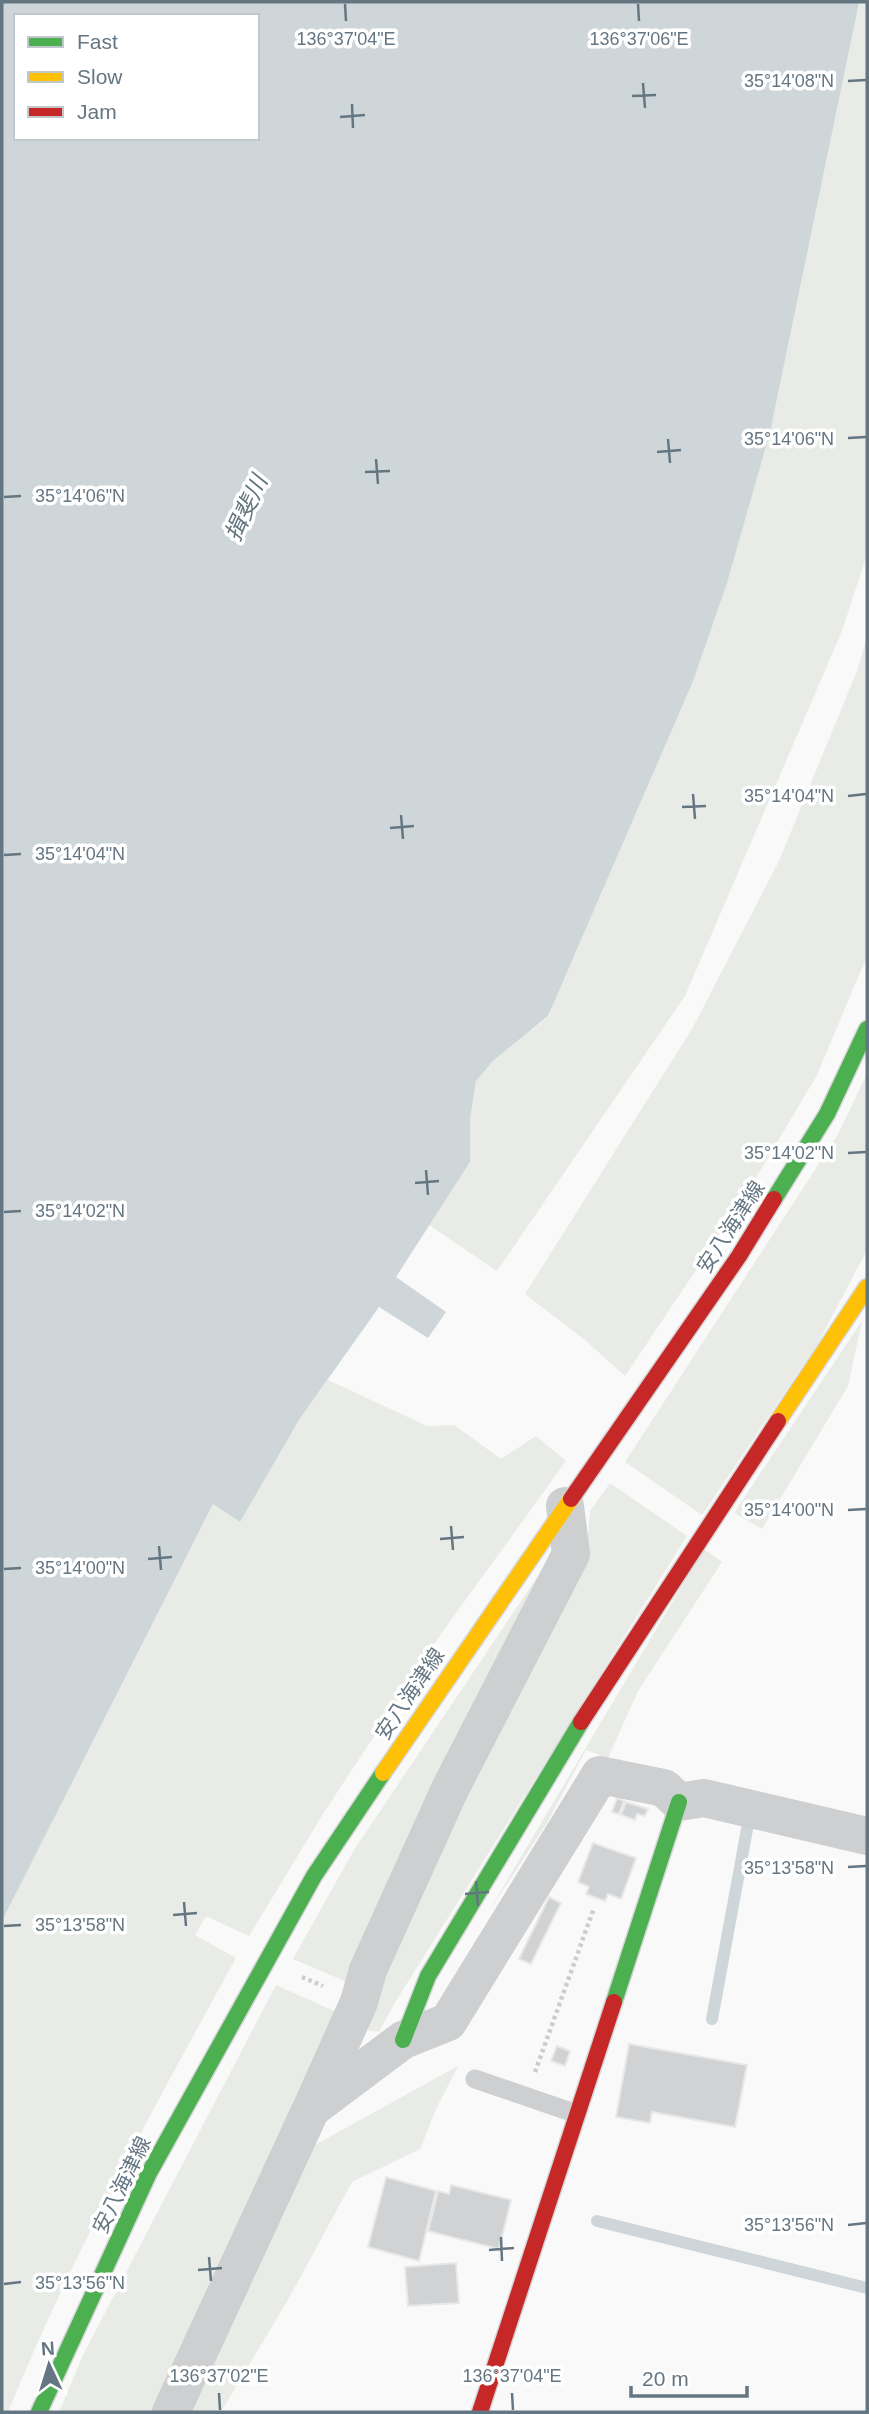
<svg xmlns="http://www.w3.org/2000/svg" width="869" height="2414" font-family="Arial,'Noto Sans JP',sans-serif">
<rect width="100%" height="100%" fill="#f9f9f9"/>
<!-- green -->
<path fill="#e8ebe6" d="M859 2H867V554L842 631 685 996 497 1271 429 1225 470 1162V1119L476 1081 493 1061 549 1016 849 45Z
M867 637V956L817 1075 741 1203 625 1376 585 1340 525 1294 692 1029 779 861 857 671Z
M867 1074V1250L818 1343 702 1515 625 1462 837 1136Z
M862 1321 848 1386 762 1529 734 1513Z
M328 1380 427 1426 454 1425 501 1459 536 1436 566 1461 443 1631 323 1814 249 1936 206 1916 195 1935 236 1958C154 2107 72 2255 8 2412H2V1921L213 1504 240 1522 299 1420Z
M610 1483 687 1536 394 2004 379 2032 361 2029 407 1920 587 1547 590 1511Z
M704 1549 722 1562 638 1691 608 1758 586 1750 547 1823 487 1914Z
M550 1558 354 1985 293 1959 354 1850Z
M276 1985 341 2014 156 2412H59L83 2355Z
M458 2066 436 2109 420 2149 352 2182 289 2298 221 2412H182L304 2151Z"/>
<!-- water -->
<path fill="#ced6d9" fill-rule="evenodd" d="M2 2H859L770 432 727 583 693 681 548 1016 493 1061 476 1081 470 1119V1162L396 1277 446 1312 428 1338 379 1307 299 1420 240 1522 213 1504 2 1921ZM16 16H257V138H16Z"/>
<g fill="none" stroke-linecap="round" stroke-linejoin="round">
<!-- stream -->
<path stroke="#ced6d9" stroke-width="12" d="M712 2019 748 1824
M597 2221 867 2288"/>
</g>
<!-- building -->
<path fill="#d0d2d3" stroke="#e8e8e8" stroke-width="2" d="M617 1798 624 1801 619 1814 612 1812Z
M626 1802 648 1809 645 1816 637 1814 635 1820 621 1815Z
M593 1843 636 1858 621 1899 608 1894 605 1901 586 1894 589 1887 578 1882Z
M549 1897 561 1903 531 1964 519 1959Z
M629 2044 747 2065 735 2127 652 2112 650 2123 616 2117Z
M557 2046 570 2051 565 2066 551 2061Z
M386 2177 436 2191 419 2261 368 2247Z
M451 2185 511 2200 499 2249 428 2231 438 2191 449 2194Z
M456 2263 459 2303 408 2306 405 2267Z"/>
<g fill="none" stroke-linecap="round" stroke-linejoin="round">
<defs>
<path id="fast" d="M774 1199 827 1114 867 1029
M614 2002 679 1802
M403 2040 428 1976 581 1722
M39 2412 149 2173 314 1876 383 1773"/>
<path id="slow" d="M778 1421 867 1287
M383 1773 571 1499"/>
<path id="jam" d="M571 1499 739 1256 774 1199
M581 1722 778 1421
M480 2412 614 2002"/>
</defs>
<!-- fast casing -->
<use href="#fast" stroke="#d5d6d7" stroke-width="19"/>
<!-- slow casing -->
<use href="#slow" stroke="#d5d6d7" stroke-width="19"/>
<!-- jam casing -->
<use href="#jam" stroke="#d5d6d7" stroke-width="19"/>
<!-- path -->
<path stroke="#cbcccd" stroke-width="4.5" stroke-dasharray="3.5 3.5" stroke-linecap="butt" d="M302 1977 323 1986
M535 2072 594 1908"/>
<!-- lane -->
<path stroke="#cecfd0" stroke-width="19" d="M475 2079 577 2114"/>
<!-- street -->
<path stroke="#cecfd0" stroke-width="38" d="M312 2107 359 2002 368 1970 450 1789 571 1554 565 1506
M171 2412 311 2109 403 2040 448 2022 600 1775 664 1788 679 1802 704 1798 867 1836"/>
<!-- fast -->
<use href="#fast" stroke="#4caf50" stroke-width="16"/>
<!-- slow -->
<use href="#slow" stroke="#ffc107" stroke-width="16"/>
<!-- jam -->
<use href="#jam" stroke="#c62828" stroke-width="16"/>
</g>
<!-- ticks -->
<path fill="none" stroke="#657683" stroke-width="2.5" d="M345 4 346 21M638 4 639 21M848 81 866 80M643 83 645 108M632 96 656 95M352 104 353 128M340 117 365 115M848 438 866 437M668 439 670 463M657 452 681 450M376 459 378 484M365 472 390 471M4 497 21 496M693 794 695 819M848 796 866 794M682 807 706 806M401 815 403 839M390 828 414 826M4 855 21 854M848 1153 866 1152M426 1170 428 1195M415 1183 439 1181M4 1212 21 1211M848 1510 866 1509M451 1526 453 1550M440 1539 464 1537M159 1546 161 1570M148 1559 172 1557M4 1569 21 1568M848 1867 866 1866M476 1881 478 1906M465 1894 489 1892M184 1902 186 1926M173 1915 197 1913M4 1926 21 1925M848 2225 866 2223M501 2237 502 2261M489 2250 514 2248M209 2257 211 2281M198 2270 222 2268M4 2284 21 2282M219 2393 220 2410M512 2393 513 2410"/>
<g text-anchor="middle" stroke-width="7" stroke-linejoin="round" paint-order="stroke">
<!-- street labels -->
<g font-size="21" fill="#657683" stroke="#fff">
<text transform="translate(731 1227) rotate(-57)" y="7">安八海津線</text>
<text transform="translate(410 1694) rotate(-56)" y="7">安八海津線</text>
<text transform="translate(122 2185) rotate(-64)" y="7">安八海津線</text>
</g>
<!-- water labels -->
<g font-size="23" font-style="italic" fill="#60757c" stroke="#fff">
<text transform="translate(246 508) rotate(-65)" y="8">揖斐川</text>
</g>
</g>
<g font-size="18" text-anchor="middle" fill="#657683" stroke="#fff" stroke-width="7" stroke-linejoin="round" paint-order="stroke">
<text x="346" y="45">136°37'04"E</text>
<text x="639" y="45">136°37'06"E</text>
<text x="789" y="87">35°14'08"N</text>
<text x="789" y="445">35°14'06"N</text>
<text x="80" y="502">35°14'06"N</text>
<text x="789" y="802">35°14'04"N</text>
<text x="80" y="860">35°14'04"N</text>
<text x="789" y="1159">35°14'02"N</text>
<text x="80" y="1217">35°14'02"N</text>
<text x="789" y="1516">35°14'00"N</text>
<text x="80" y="1574">35°14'00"N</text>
<text x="789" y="1874">35°13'58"N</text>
<text x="80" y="1931">35°13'58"N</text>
<text x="789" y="2231">35°13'56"N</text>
<text x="80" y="2289">35°13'56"N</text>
<text x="219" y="2382">136°37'02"E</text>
<text x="512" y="2382">136°37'04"E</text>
</g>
<!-- border -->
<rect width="869" height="2414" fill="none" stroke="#657683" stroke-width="7"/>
<!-- legend -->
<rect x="14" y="14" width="245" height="126" fill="#ffffff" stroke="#c1c8cd" stroke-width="2"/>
<rect x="28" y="37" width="35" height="10" fill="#4caf50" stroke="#c1c8cd" stroke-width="2"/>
<text x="77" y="49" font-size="21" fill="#657683">Fast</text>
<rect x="28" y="72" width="35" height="10" fill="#ffc107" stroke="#c1c8cd" stroke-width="2"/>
<text x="77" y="84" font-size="21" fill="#657683">Slow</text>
<rect x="28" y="107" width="35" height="10" fill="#c62828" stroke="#c1c8cd" stroke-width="2"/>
<text x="77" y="119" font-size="21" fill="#657683">Jam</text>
<!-- north arrow -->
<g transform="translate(49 2365) rotate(356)" stroke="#ffffff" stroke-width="5" paint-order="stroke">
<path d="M0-5L12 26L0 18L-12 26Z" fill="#657683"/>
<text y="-10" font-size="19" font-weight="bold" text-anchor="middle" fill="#657683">N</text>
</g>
<!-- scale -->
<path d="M631 2386v10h116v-10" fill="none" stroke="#657683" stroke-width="3.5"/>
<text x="642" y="2386" font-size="21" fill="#657683" stroke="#ffffff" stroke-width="5" paint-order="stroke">20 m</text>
</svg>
